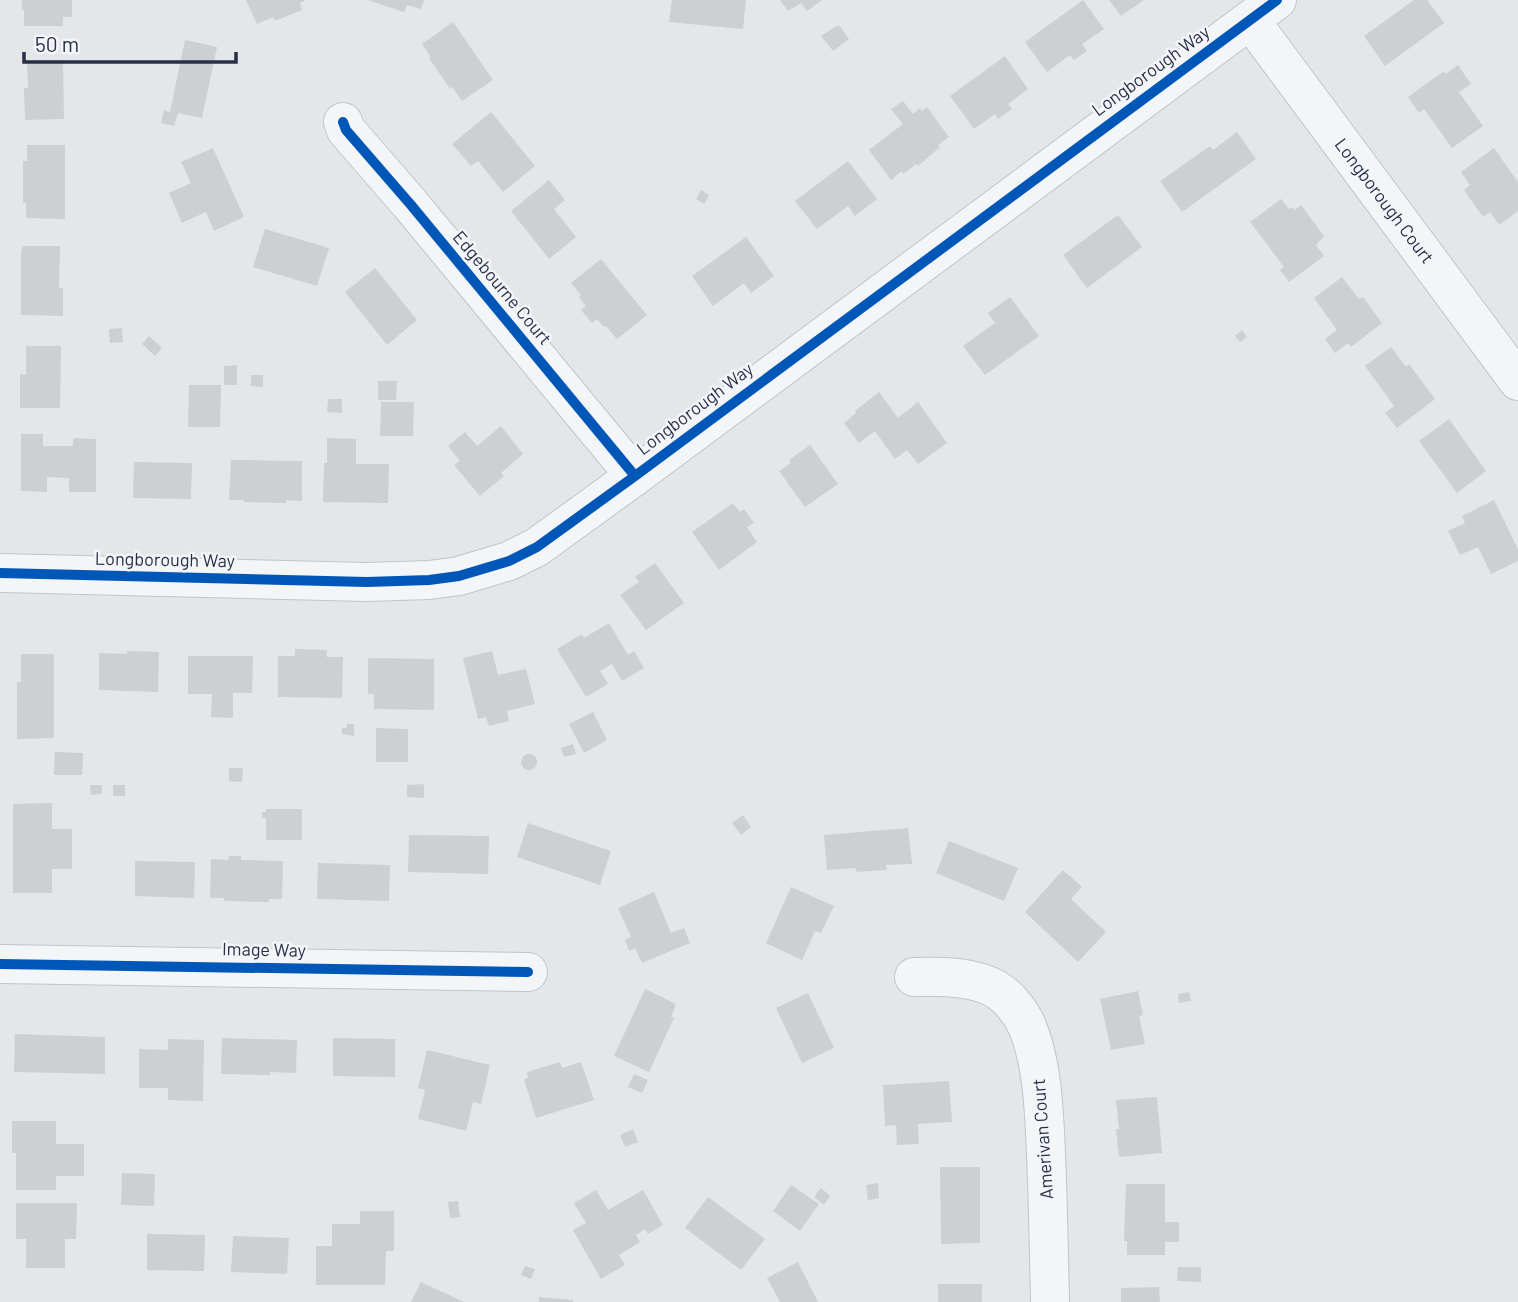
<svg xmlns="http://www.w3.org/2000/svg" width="1518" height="1302" font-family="Barlow,sans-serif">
<rect width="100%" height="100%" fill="#e4e6ea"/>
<!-- building -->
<path fill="#cdcfd3" d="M22 0H72V17H63V26H24V10H22Z
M246 0H306L300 3 302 10 275 21 273 17 257 24Z
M367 0H424L421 9 407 5 404 12Z
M672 0H746L743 29 669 22Z
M780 0H822L807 11 801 3 788 11Z
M1083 0 1104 29 1082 44 1087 51 1074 60 1070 55 1047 72 1025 42Z
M1109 0H1144L1121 16Z
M1414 0H1427L1444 23 1385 66 1364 36Z
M453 22 493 80 462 101 452 87 450 89 429 58 431 57 422 44Z
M836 26H840L849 39 833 51 821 36Z
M185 40 217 47 202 118 178 113 174 126 161 123 164 110 170 112Z
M1005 56 1028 89 1008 104 1012 109 998 119 995 114 974 129 950 96Z
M63 60 64 119 25 120 24 88H28L27 61Z
M1458 65 1471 84 1459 92 1483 126 1452 148 1424 109 1419 113 1408 97 1444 71 1446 74Z
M903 101 913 114 920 108 922 111 927 107 949 137 938 145 940 147 918 166 916 164 903 174 902 171 891 180 869 150 903 124 891 109Z
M491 112 535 166 503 192 478 161 471 166 452 144Z
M1237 132 1256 159 1182 212 1160 181 1210 146 1213 150Z
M27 145H65V219L26 218V203H23V161H27Z
M213 148 244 217 214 231 206 212 182 223 169 193 191 183 181 162Z
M1494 148 1518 182V211L1499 225 1490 212 1483 217 1464 190 1470 185 1461 172Z
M848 161 877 199 855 216 848 206 817 229 795 201Z
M549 180 565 200 554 209 576 237 549 259 511 211Z
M701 190 709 195 704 204 696 199Z
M1281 199 1289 209 1293 207 1295 210 1301 205 1324 236 1316 245 1324 256 1289 282 1280 270 1284 267 1250 222Z
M1118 215 1142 247 1087 288 1063 255Z
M265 229 329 248 317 286 253 267Z
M746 237 774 276 751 293 744 283 713 306 692 276Z
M23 246H60L59 288H63V316L21 315V251Z
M601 259 647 315 617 339 606 326 604 327 597 319 592 323 581 310 586 306 579 297 581 295 571 283Z
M375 268 417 320 387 345 345 292Z
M1342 277 1359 299 1363 297 1382 323 1351 347 1348 343 1335 353 1325 339 1337 330 1314 298Z
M1010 297 1039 336 985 375 963 346 995 323 988 313Z
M122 328 123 342 110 343 109 329Z
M1242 330 1247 337 1240 342 1235 336Z
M149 336 162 348 155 356 142 344Z
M26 346H61L60 408H20V374L26 375Z
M1391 347 1406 367 1409 364 1435 399 1397 428 1385 413 1394 406 1365 366Z
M237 365V385H224V366Z
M251 375H263V387L251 386Z
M378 381H397L396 400H378Z
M189 385H221L220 427H188Z
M879 392 898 418 918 402 947 443 918 464 907 450 895 459 875 431 859 443 844 423 856 413 855 411Z
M328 399H342V413L327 412Z
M381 402H414L413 436H380Z
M1449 419 1486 471 1457 493 1419 441Z
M501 426 523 454 501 473 504 476 480 496 454 465 460 461 448 446 465 432 477 446Z
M21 434H43V446H73V438L96 439V492H69V478L47 477V492L21 491Z
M327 438 356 439V464H389L388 503 323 502 324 463H327Z
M810 445 838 484 805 507 779 471 791 463 789 460Z
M231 460 302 461V501L286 500V503L244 502V500H229Z
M134 462 192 463 191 499 133 498Z
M1494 500 1518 549V561L1491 574 1478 547 1460 555 1448 531 1465 523 1462 516Z
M733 503 740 512 744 509 754 523 747 527 757 542 719 570 692 532Z
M655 563 684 603 646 630 620 595 639 582 635 577Z
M609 623 628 655 634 651 644 668 622 681 612 664 600 671 608 684 586 697 557 649 582 634 584 638Z
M295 649 327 650V657H343L342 698 278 697V656H295Z
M127 651 159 652 158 692 99 690V653L127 654Z
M492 651 498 675 526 669 535 704 507 711 509 721 489 726 486 717 478 719 463 658Z
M21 654H54V738L17 739V682H21Z
M188 656H253L252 693H233V718L211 717 212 694H188Z
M368 658 434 659V710L374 709V694H368Z
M593 712 607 740 584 753 569 724Z
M347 724H354V736L342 734V728H347Z
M376 728 408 729V762H376Z
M573 744 576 754 564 757 561 748Z
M55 752 83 753 82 775H54Z
M521 762a8 8 0 1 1 16 0a8 8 0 1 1-16 0Z
M229 768H243L242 782 229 781Z
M424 784V798L407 797V785Z
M90 785H102V794L91 795Z
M113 785H125V796H113Z
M52 803V829H72V869H52V893H13V804Z
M266 809H302V840H266V818H262V812H266Z
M743 815 751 827 741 835 732 823Z
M528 823 611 851 600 885 517 857Z
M908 828 912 864 886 865 887 870 856 872V868L827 870 824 835Z
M409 835 489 836 488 874 408 872Z
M949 841 1018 868 1004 901 936 873Z
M229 856H241V860L283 861 282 899H269V902L224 901V898H210L211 859 228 860Z
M135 861 195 862 194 898 135 896Z
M318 863 390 865 389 901 317 899Z
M1063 870 1082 887 1071 899 1106 932 1078 962 1025 912Z
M791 887 834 906 821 933 815 931 802 960 766 943Z
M654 892 671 933 684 928 690 943 642 963 635 948 629 951 625 940 631 937 618 908Z
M645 989 676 1004 671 1017 674 1018 649 1072 614 1056Z
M1138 991 1143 1015 1139 1016 1145 1044 1111 1050 1100 999Z
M1189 992 1191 1001 1179 1003 1178 994Z
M808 993 834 1048 802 1063 776 1008Z
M15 1034 105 1037V1074L14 1072Z
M222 1038 297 1040 296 1073 270 1072V1075L221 1074Z
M333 1038 395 1039V1077L333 1076Z
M168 1039 204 1040 203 1101 168 1100V1088H139V1049L168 1050Z
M427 1050 490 1065 481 1104 473 1102 466 1131 418 1119 425 1090 418 1088Z
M560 1062 562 1068 581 1062 594 1100 536 1118 524 1079 528 1078 527 1072Z
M634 1074 648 1080 642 1093 628 1087Z
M949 1081 952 1122 918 1124 919 1144 897 1145 896 1125 885 1126 883 1085Z
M1157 1097 1162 1153 1119 1157 1116 1129H1119L1116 1100Z
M12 1121H56V1144H84V1176H56V1190H16V1153H12Z
M633 1129 638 1142 625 1147 620 1135Z
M940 1167H980V1243L941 1244Z
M122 1173 155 1174 154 1206 121 1205Z
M878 1183 879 1198 868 1200 866 1185Z
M1126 1184H1165V1222H1179V1242H1165V1255H1127V1241H1124Z
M791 1185 819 1204 800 1231 773 1211Z
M821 1188 830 1196 824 1205 814 1197Z
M596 1190 608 1210 643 1190 663 1225 648 1234 645 1229 636 1235 640 1242 619 1255 625 1265 601 1279 573 1230 586 1223 574 1203Z
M708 1197 765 1239 741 1270 685 1228Z
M458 1201 460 1217 450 1218 448 1202Z
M16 1203H77L76 1239H65V1268H26V1239H16Z
M360 1211H394V1251H386L385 1285H316V1246H332V1224H360Z
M147 1234 205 1235 204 1271 147 1270Z
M233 1236 289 1238 287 1274 231 1272Z
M798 1262 818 1302H780L767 1278Z
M525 1266 535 1269 531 1279 521 1275Z
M1178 1267H1201V1282L1177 1281Z
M421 1282 464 1302H411Z
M938 1284H982V1302H938Z
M1159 1287 1160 1302H1121V1288Z
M539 1297 573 1300V1302H539Z"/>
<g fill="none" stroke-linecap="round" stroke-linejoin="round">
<defs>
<path id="minor" d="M1250 20 1518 381
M343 122 346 130 411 205 635 476
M0 573 367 582 429 580 459 576 509 561 537 547 635 476 1277 0
M0 964 528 972
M914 977C939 976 975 976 997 990 1010 998 1021 1013 1027 1026 1043 1064 1044 1113 1046 1153 1048 1202 1049 1252 1050 1302"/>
</defs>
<!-- minor casing -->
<use href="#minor" stroke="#c2c4c8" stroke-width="40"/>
<!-- minor -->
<use href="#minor" stroke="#f4f5f7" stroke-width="38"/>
<defs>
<path id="cycleway" d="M343 122 346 130 411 205 635 476
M0 573 367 582 429 580 459 576 509 561 537 547 635 476 1277 0
M0 964 528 972"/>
</defs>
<!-- cycleway casing -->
<use href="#cycleway" stroke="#f3f5f9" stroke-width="15"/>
<!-- cycleway -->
<use href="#cycleway" stroke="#0057b8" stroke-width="10"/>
</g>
<g text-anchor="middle" stroke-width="5" stroke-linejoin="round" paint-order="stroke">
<!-- street labels -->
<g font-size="18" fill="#283047" stroke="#f3f5f9">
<text transform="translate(1151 71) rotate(-36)" y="6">Longborough Way</text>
<text transform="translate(1384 201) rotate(53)" y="6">Longborough Court</text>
<text transform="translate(502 288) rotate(50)" y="6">Edgebourne Court</text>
<text transform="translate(695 409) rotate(-37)" y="6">Longborough Way</text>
<text transform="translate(165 560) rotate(1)" y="6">Longborough Way</text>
<text transform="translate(264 950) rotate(1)" y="6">Image Way</text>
<text transform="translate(1043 1139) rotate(-94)" y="6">Amerivan Court</text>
</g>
</g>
<!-- scale -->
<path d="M24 52v10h212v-10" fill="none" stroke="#283047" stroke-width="3.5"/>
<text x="35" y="52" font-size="21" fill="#283047" stroke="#f3f5f9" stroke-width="5" paint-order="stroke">50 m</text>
</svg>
